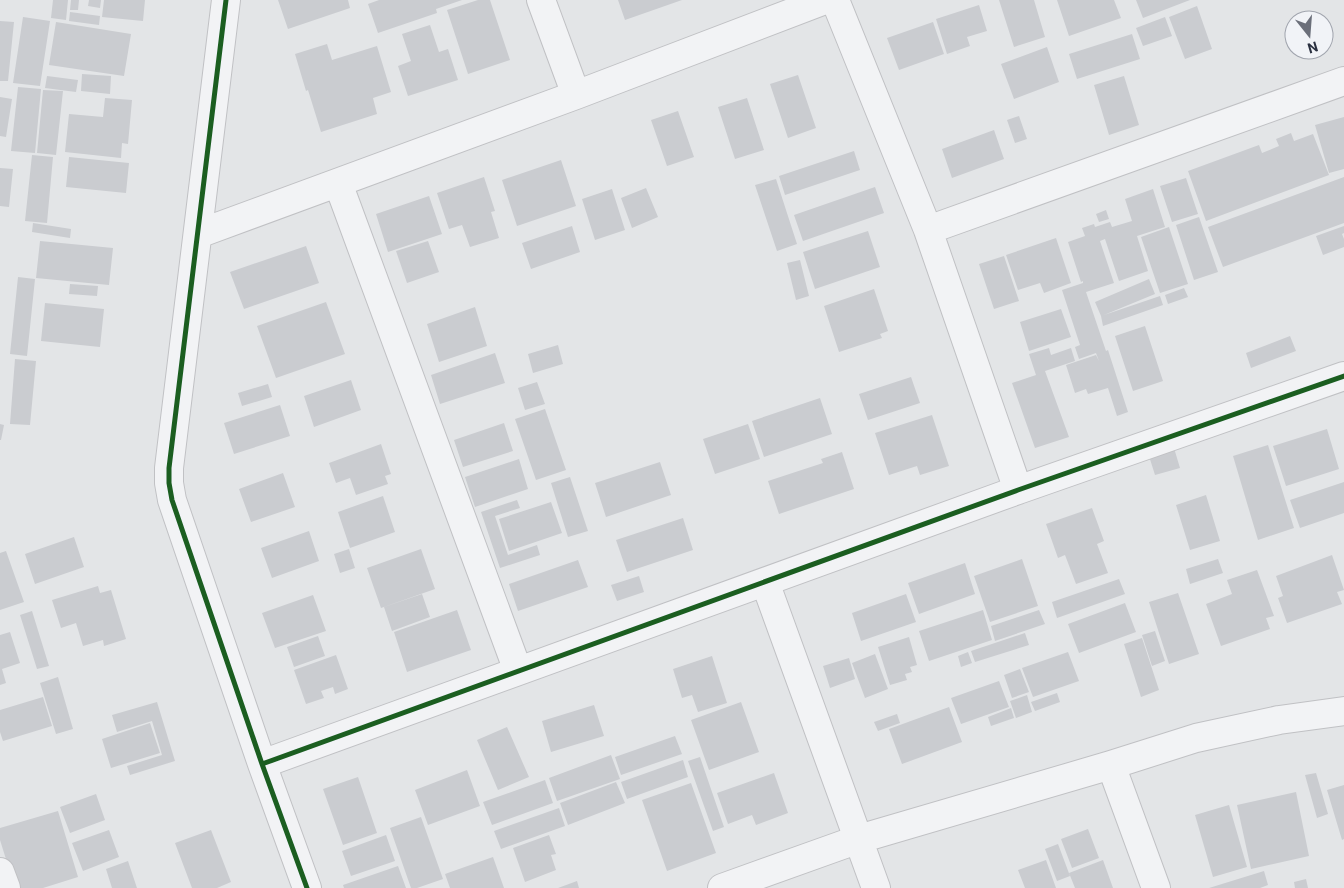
<svg xmlns="http://www.w3.org/2000/svg" width="1344" height="888" font-family="Roboto,sans-serif">
<rect width="100%" height="100%" fill="#e3e5e7"/>
<!-- building -->
<path fill="#caccd0" d="M53 0H68L66 20 51 18Z
M71 0H79L78 10H70Z
M89 0H101L100 8 88 6Z
M104 0H145L143 21 102 17Z
M278 0H348L350 8 288 29Z
M379 0H462L436 9 437 13 378 33 368 4Z
M478 0H490L510 60 468 74 447 10Z
M618 0H682L625 20Z
M999 0H1034L1045 37 1014 47Z
M1057 0H1114L1121 18 1069 36Z
M1136 0H1190L1143 18Z
M979 5 987 31 967 37 970 46 947 54 936 19Z
M1197 6 1212 49 1185 59 1169 17Z
M70 12 100 16 99 25 69 21Z
M23 17 50 21 40 86 13 83Z
M1165 17 1172 36 1143 46 1136 28Z
M0 21 14 22 8 81H0Z
M56 22 131 34 124 76 49 65Z
M933 22 944 54 899 70 887 38Z
M430 25 439 52 448 49 458 80 408 96 398 66 411 61 402 34Z
M1132 34 1140 59 1077 79 1069 54Z
M327 44 332 60 377 46 391 92 373 98 377 114 321 132 308 90 306 91 295 54Z
M1047 47 1059 82 1014 99 1001 64Z
M82 74 111 76 110 94 81 91Z
M798 75 816 128 788 138 770 84Z
M47 76 78 80 76 92 45 88Z
M1124 76 1139 125 1109 135 1094 85Z
M18 87 41 89 35 153 11 151Z
M43 90 63 91 56 155 37 153Z
M0 97 12 99 6 137 0 136Z
M105 98 132 100 128 144 122 143 121 158 65 152 69 114 103 117Z
M747 98 764 150 735 159 718 107Z
M678 111 694 157 667 166 651 120Z
M1019 116 1027 139 1015 143 1007 120Z
M1344 117V169L1329 173 1315 125Z
M994 130 1004 159 952 178 942 149Z
M1291 133 1294 141 1313 134 1329 175 1206 221 1188 171 1259 145 1262 153 1279 146 1276 139Z
M854 151 860 170 785 195 779 176Z
M32 155 53 157 47 223 25 221Z
M69 157 129 163 126 193 66 187Z
M561 160 576 206 517 226 502 180Z
M0 168 13 169 9 207 0 206Z
M484 177 495 211 491 212 499 238 470 247 462 225 449 229 437 193Z
M1344 177V223L1223 267 1208 227Z
M1186 178 1198 214 1172 222 1160 186Z
M776 179 797 244 777 251 755 185Z
M875 187 884 213 803 241 794 215Z
M646 188 658 217 632 228 621 198Z
M612 189 625 230 595 240 582 199Z
M1153 189 1165 227 1137 236 1148 271 1119 281 1105 239 1100 241 1114 283 1086 292 1106 351 1108 350 1128 412 1117 416 1108 388 1088 394 1086 389 1075 393 1066 365 1096 355 1099 361 1096 353 1079 359 1075 347 1080 345 1062 290 1083 283V281L1081 282 1068 242 1085 236 1082 228 1094 224 1095 227 1110 222 1112 227 1132 221 1125 199Z
M429 196 442 234 388 252 376 214Z
M1106 210 1109 219 1099 222 1096 214Z
M1199 217 1218 272 1194 280 1176 225Z
M33 223 71 229 70 238 32 232Z
M572 226 580 252 531 269 522 243Z
M1344 226V233L1342 234 1344 239V247L1323 255 1316 236Z
M1169 227 1188 284 1160 293 1141 237Z
M868 231 880 267 815 289 803 252Z
M1056 238 1071 283 1044 293 1040 283 1018 290 1006 255Z
M40 241 113 248 109 285 36 278Z
M428 241 439 272 407 283 396 251Z
M306 246 319 283 244 309 230 272Z
M1004 256 1019 301 994 309 979 264Z
M800 260 809 296 796 300 787 263Z
M18 277 35 279 27 356 10 354Z
M1149 279 1155 294 1104 315 1160 296 1163 305 1103 326 1101 316 1095 302Z
M70 284 98 286 97 296 69 294Z
M1184 288 1188 297 1168 304 1165 295Z
M874 289 888 331 880 334 882 338 839 352 824 306Z
M326 302 345 354 276 378 257 326Z
M45 303 104 309 100 347 41 341Z
M475 307 487 346 439 362 427 324Z
M1061 309 1071 337 1029 351 1020 322Z
M1145 326 1163 381 1133 391 1115 336Z
M1290 336 1296 351 1251 368 1246 353Z
M558 345 563 364 533 373 528 354Z
M1049 348 1051 355 1071 348 1075 361 1045 371 1069 437 1035 448 1012 383 1036 375 1029 354Z
M495 353 505 383 440 404 431 375Z
M15 359 36 361 30 425 10 424Z
M911 377 920 403 868 420 859 394Z
M351 380 361 410 314 427 304 396Z
M537 382 545 404 525 410 518 388Z
M268 384 272 397 242 406 238 393Z
M820 398 832 434 764 457 752 421Z
M280 405 290 436 234 454 224 423Z
M545 409 566 470 536 480 515 419Z
M932 415 949 466 920 475 917 466 889 475 875 433Z
M504 423 513 451 463 467 454 440Z
M0 424 4 425 1 440H0Z
M748 424 760 459 715 474 703 439Z
M1327 429 1339 469 1286 486 1273 446Z
M381 444 391 474 385 476 388 484 356 495 350 478 336 483 329 463Z
M1268 445 1294 528 1258 540 1233 456Z
M1174 448 1180 468 1155 475 1149 456Z
M842 452 854 489 779 514 768 481 823 463 821 459Z
M519 459 528 489 475 507 465 477Z
M660 462 671 495 606 517 595 483Z
M283 473 295 507 251 522 239 489Z
M570 477 588 531 568 537 551 483Z
M1344 482V513L1300 528 1290 500Z
M1206 495 1220 541 1190 550 1176 505Z
M383 496 395 532 350 548 338 512Z
M517 500 520 508 495 516 508 555 537 545 540 555 500 568 481 512Z
M551 502 562 533 509 551 499 519Z
M1092 508 1104 541 1097 544 1108 573 1076 584 1065 555 1058 558 1046 524Z
M683 518 693 550 627 572 616 540Z
M309 531 319 561 272 578 261 548Z
M74 537 84 567 35 584 25 554Z
M349 549 355 568 340 573 334 554Z
M421 549 435 589 381 608 367 568Z
M6 551 24 602 0 610V553Z
M1332 555 1344 590 1337 592 1342 604 1287 623 1278 598 1283 596 1276 576Z
M1022 559 1038 606 990 622 974 576Z
M1218 559 1223 573 1190 584 1186 569Z
M578 560 588 587 518 611 509 584Z
M965 563 975 594 919 614 908 583Z
M1257 570 1274 616 1266 618 1270 629 1221 646 1206 604 1232 594 1227 580Z
M639 576 644 592 617 601 611 585Z
M1119 579 1125 594 1057 618 1052 602Z
M98 586 100 593 111 590 126 639 104 646 103 640 83 646 76 623 61 628 52 600Z
M1178 593 1199 654 1169 664 1149 602Z
M422 594 430 617 392 631 384 607Z
M906 594 916 622 861 641 852 613Z
M313 595 326 631 275 648 262 613Z
M1125 603 1136 632 1079 653 1068 624Z
M457 610 471 650 407 672 394 632Z
M983 610 992 640 929 661 919 631Z
M1039 610 1045 624 995 641 991 626Z
M32 611 49 666 37 669 20 615Z
M1155 631 1165 661 1152 666 1142 635Z
M10 632 20 663 2 669 6 683 0 685V635Z
M1025 633 1029 645 975 662 971 651Z
M318 636 325 656 294 667 287 647Z
M909 637 917 665 910 667 912 672 905 674 907 680 890 685 878 647Z
M1142 638 1159 690 1141 697 1124 644Z
M968 652 972 663 961 667 958 656Z
M1068 652 1079 681 1033 697 1022 668Z
M875 654 888 689 865 698 852 663Z
M336 655 348 689 335 694 333 687 321 691 324 698 306 704 294 670Z
M712 656 727 703 698 712 692 695 682 698 673 669Z
M849 658 855 679 830 688 823 666Z
M1020 669 1029 692 1012 698 1004 675Z
M58 677 73 729 56 734 40 683Z
M999 681 1009 707 961 724 951 698Z
M1057 693 1060 702 1035 711 1031 702Z
M1027 695 1032 712 1016 718 1010 701Z
M43 697 52 726 3 741 0 732V710Z
M157 702 175 761 130 775 127 766 162 755 152 721 117 732 112 715Z
M741 702 759 752 709 770 691 720Z
M594 705 604 736 551 752 542 721Z
M949 707 962 742 902 764 889 729Z
M1011 708 1014 718 991 726 988 717Z
M897 714 900 723 878 731 874 722Z
M150 723 160 753 111 768 102 739Z
M507 727 529 777 498 790 477 740Z
M675 736 682 754 621 775 615 757Z
M611 755 620 779 557 801 549 778Z
M700 757 724 827 713 831 688 761Z
M683 760 688 777 627 799 621 782Z
M467 770 480 806 428 825 415 790Z
M774 773 788 813 756 825 752 815 728 824 717 793Z
M1316 773 1328 814 1317 818 1305 775Z
M358 777 377 833 343 845 323 789Z
M545 780 553 803 492 825 483 802Z
M616 782 625 803 568 825 560 803Z
M691 783 716 853 667 871 642 800Z
M1344 785V839L1342 840 1327 790Z
M1296 792 1309 856 1251 869 1237 805Z
M96 794 105 820 70 833 60 807Z
M1229 805 1247 867 1213 877 1195 815Z
M559 808 565 826 501 849 494 831Z
M58 811 78 877 43 888H15L0 840V828Z
M421 817 443 879 417 888H411L390 828Z
M1088 829 1099 858 1072 868 1061 839Z
M109 830 119 857 83 871 72 843Z
M211 830 231 882 217 888H192L175 843Z
M386 835 395 861 351 876 342 851Z
M549 835 556 854 551 855 556 870 525 882 513 848Z
M1058 844 1070 876 1057 881 1045 849Z
M493 857 504 888H450L445 874Z
M1046 860 1056 888H1025L1018 870Z
M1103 860 1113 888H1075L1069 873Z
M128 861 137 888H112L106 869Z
M398 866 406 888H344L343 885Z
M1264 871 1268 885 1260 888H1209Z
M1306 879 1308 888H1295L1294 882Z
M577 881 579 888H558Z"/>
<g fill="none" stroke-linecap="round" stroke-linejoin="round">
<defs>
<path id="minor" d="M226 0 169 468V483L172 500 262 764 307 888
M541 0 576 95
M835 0 928 230 1018 490
M338 183 518 671
M928 230 1344 81
M198 234 576 95 825 0
M765 582 876 888
M262 764 1018 490 1344 376
M1111 765 1156 888
M0 872 6 888
M722 888 859 839 1111 765 1196 738 1279 720 1344 711"/>
</defs>
<!-- minor casing -->
<use href="#minor" stroke="#c0c1c4" stroke-width="30"/>
<!-- minor -->
<use href="#minor" stroke="#f2f3f5" stroke-width="28"/>
<defs>
<path id="cycleway" d="M226 0 169 468V483L172 500 262 764 307 888
M262 764 1018 490 1344 376"/>
</defs>
<!-- cycleway casing -->
<use href="#cycleway" stroke="#f1f3f7" stroke-width="8"/>
<!-- cycleway -->
<use href="#cycleway" stroke="#1b5e20" stroke-width="5"/>
</g>
<!-- north arrow -->
<g transform="translate(1309 35) rotate(163)"><circle r="24" fill="#f1f3f7" stroke="#a1a5ae"/>
<path d="M0-4L9 19L0 12L-9 19Z" fill="#6b6f7a"/>
<text y="-8" font-size="14" font-weight="bold" text-anchor="middle" fill="#2a3040">N</text>
</g>
</svg>
